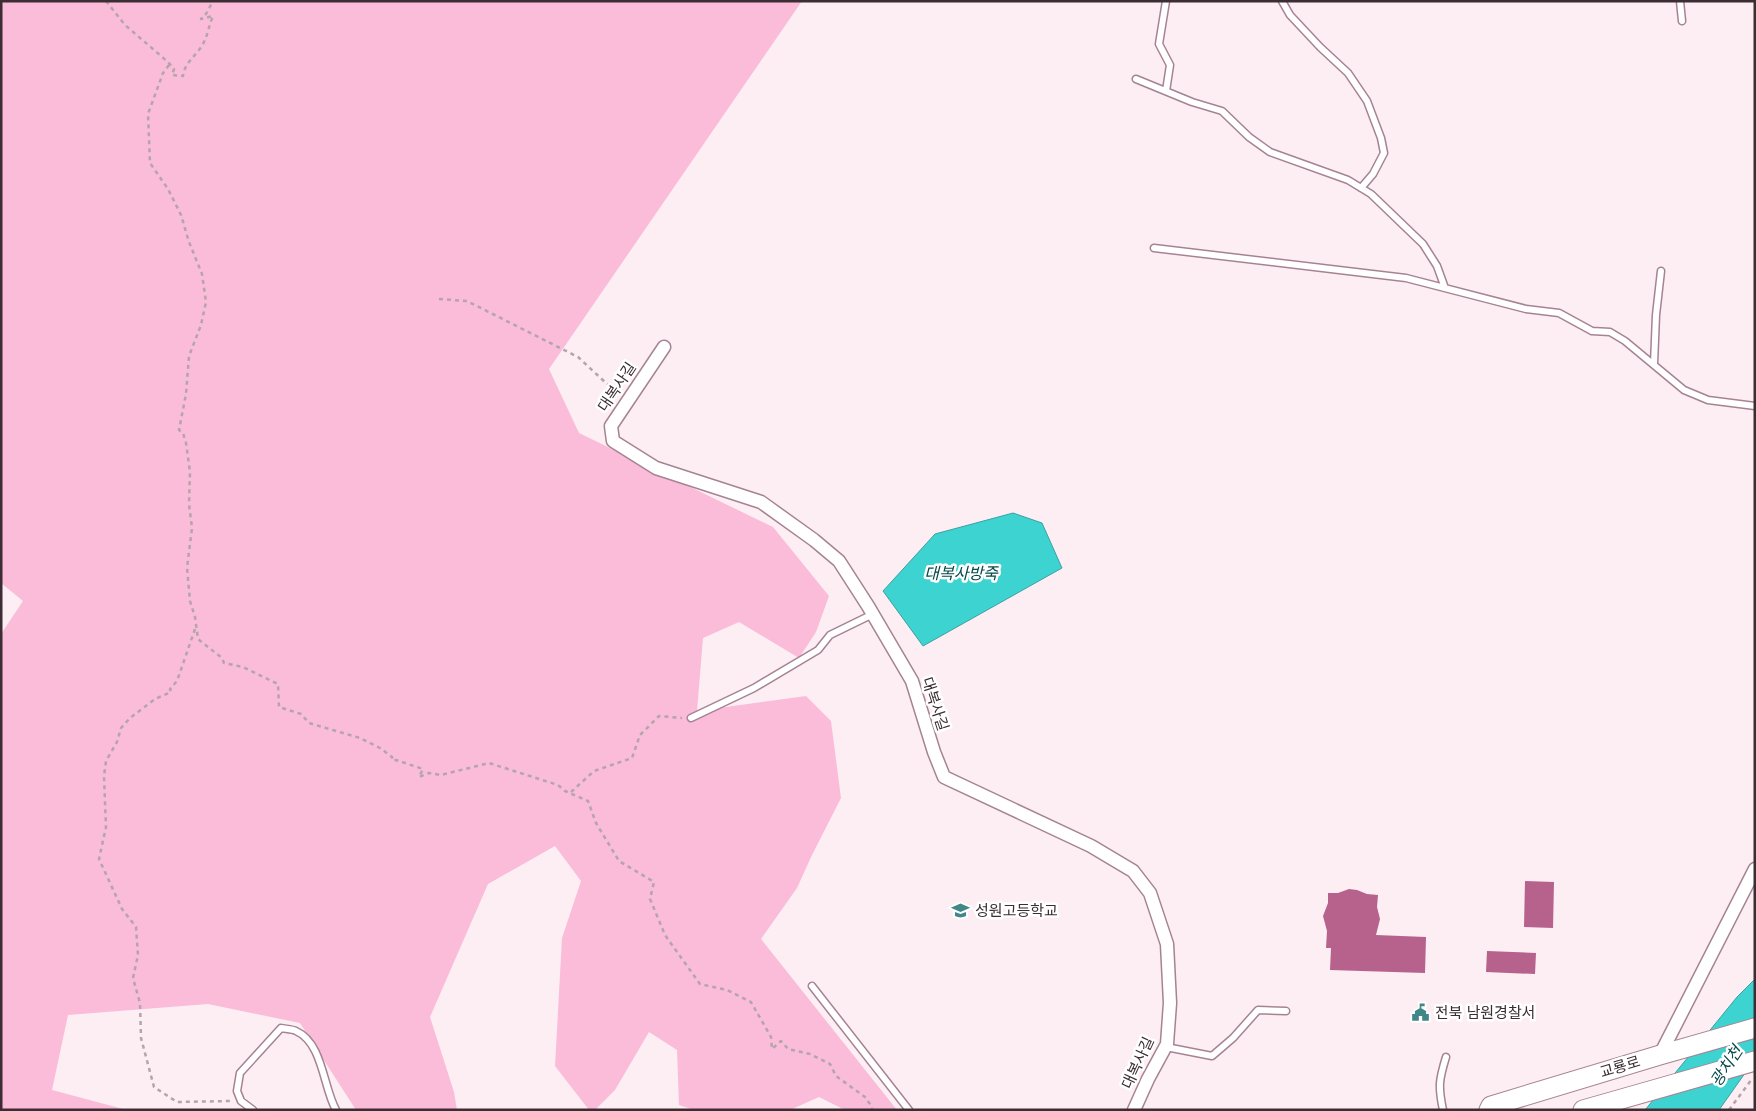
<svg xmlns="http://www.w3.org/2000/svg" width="1756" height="1111" font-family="'Noto Serif','Noto Sans KR',serif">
<rect width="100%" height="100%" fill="#fdeef4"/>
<!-- green -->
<path fill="#fabcd9" d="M1 1H802L549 369 579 433 773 527 829 596 816 632 799 658 739 622 703 638 697 711 806 696 831 721 841 798 812 855 797 888 761 939 897 1110H845L819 1097 790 1110H694L679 1105 677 1050 649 1032 615 1090 595 1110H589L555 1066 562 938 581 881 555 846 488 884 430 1017 454 1092 457 1110H356L300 1023 208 1004 68 1015 52 1090 127 1110H1V634L23 601 1 583Z"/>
<!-- water -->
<path fill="#3cd3d1" stroke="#3ca1a2" d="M1013 513 1042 523 1062 568 923 646 883 591 935 534Z
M1755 979V1059L1719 1110H1645L1737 997Z"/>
<!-- building -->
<path fill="#b7618d" d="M1525 881 1554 882 1553 928 1524 927Z
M1349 889 1357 890 1367 894 1378 895 1377 907 1380 919 1376 935 1426 937 1425 973 1330 970 1331 948H1326L1327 931 1323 916 1328 903V893H1338Z
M1487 951 1536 953 1535 974 1486 972Z"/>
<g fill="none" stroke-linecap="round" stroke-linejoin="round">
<defs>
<path id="lane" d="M1282 1 1290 15 1320 47 1348 73 1367 101 1381 138 1384 153 1373 174 1361 188
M1680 1 1682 21
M1136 79 1192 102 1222 111 1249 137 1270 152 1348 180 1371 194 1423 244 1437 266 1445 288
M1166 91 1170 65 1159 44 1166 1
M1154 248 1406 278 1526 309 1559 313 1592 331 1610 332 1625 341 1684 390 1708 400 1755 406
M1654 364 1656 315 1661 271
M691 718 754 688 818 650 830 635 873 614
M812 986 909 1110
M1166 1047 1212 1056 1233 1038 1258 1010 1286 1011
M253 1110 241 1101 237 1091 240 1073 281 1028C285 1029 292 1029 296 1031 323 1043 323 1087 336 1110
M1443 1110C1438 1086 1439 1080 1446 1057"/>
<path id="street" d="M664 347 611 426 613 441 656 468 761 502 814 540 839 561 868 606 912 681 934 752 944 777 1091 846 1133 871 1150 893 1167 944 1170 1003 1167 1044 1148 1079 1134 1110
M1660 1055 1755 869"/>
<path id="secondary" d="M1489 1110 1491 1106 1660 1055 1755 1028
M1583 1110 1755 1061"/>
</defs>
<!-- lane casing -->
<use href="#lane" stroke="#a68393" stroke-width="9"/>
<!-- street casing -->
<use href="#street" stroke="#a68393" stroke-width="15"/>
<!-- secondary casing -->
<use href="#secondary" stroke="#a68393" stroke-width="21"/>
<!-- path -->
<path stroke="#b3a5ab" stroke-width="2.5" stroke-dasharray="4 4" stroke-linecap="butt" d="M106 1 125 25 168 62 174 69 172 75 183 76C185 61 198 55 204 42 208 34 209 25 213 16L201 19 206 14 213 1
M169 65 163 73 148 114 150 163 168 189 181 215 189 242 202 274 206 302 201 325 189 356 186 394 179 430 183 433 186 443 190 472 189 504 192 528 187 568 190 601 195 617 198 639 222 658 224 663 243 667 278 684 279 707 301 714 309 723 360 738 380 748 392 757 393 761 396 760 423 769 419 777 429 773 441 775 489 763 558 785 565 791 588 801 596 823 619 861 654 882 650 899 665 935 700 984 727 990 751 1002 771 1037 772 1049 781 1041 788 1049 810 1054 830 1064 836 1076 865 1097 872 1107V1110
M439 299 467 301 578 357 606 383 620 392
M195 629 177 681 170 689 171 692 155 699 130 718 121 728 117 742 106 761 104 776 106 827 99 859 122 909 136 927 138 955 133 978 140 1003 141 1038 154 1087 177 1102 230 1101
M571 792 594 771 632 758 640 735 659 716 682 718
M1729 1110 1752 1079"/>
<!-- lane -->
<use href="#lane" stroke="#fff" stroke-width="6"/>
<!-- street -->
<use href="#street" stroke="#fff" stroke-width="12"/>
<!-- secondary -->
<use href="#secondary" stroke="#fff" stroke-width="19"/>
</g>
<!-- icons -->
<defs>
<symbol id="school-bare" viewBox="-9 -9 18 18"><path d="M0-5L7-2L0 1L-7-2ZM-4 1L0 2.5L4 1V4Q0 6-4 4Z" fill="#408887" stroke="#fff" stroke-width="2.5" paint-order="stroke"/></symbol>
<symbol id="civic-bare" viewBox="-9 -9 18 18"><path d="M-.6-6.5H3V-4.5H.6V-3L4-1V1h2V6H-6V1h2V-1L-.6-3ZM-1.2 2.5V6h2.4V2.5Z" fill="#408887" stroke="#fff" stroke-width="2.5" paint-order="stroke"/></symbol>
</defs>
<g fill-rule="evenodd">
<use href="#school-bare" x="948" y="898" width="25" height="25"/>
<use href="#civic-bare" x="1408" y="1000" width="25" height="25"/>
</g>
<g text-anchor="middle" stroke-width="5" stroke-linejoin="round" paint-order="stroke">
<!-- street labels -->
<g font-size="15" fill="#3b2d33" stroke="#fff">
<text transform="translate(617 387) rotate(-56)" y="5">대복사길</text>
<text transform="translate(935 704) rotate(72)" y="5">대복사길</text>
<text transform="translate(1138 1063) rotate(-65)" y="5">대복사길</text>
<text transform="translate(1620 1067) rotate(-17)" y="5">교룡로</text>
</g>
<!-- poi labels -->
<g font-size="15" fill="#3b2d33" stroke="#fff" text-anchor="start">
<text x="975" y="916">성원고등학교</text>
<text x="1435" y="1018">전북 남원경찰서</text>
</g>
<!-- water labels -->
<g font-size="16" font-style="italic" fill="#064a49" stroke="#fff">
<text x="961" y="579">대복사방죽</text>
<text transform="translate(1726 1066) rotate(-57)" y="6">광치천</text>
</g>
</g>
<!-- border -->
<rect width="1756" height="1111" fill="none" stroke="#3b2d33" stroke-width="5"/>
</svg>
